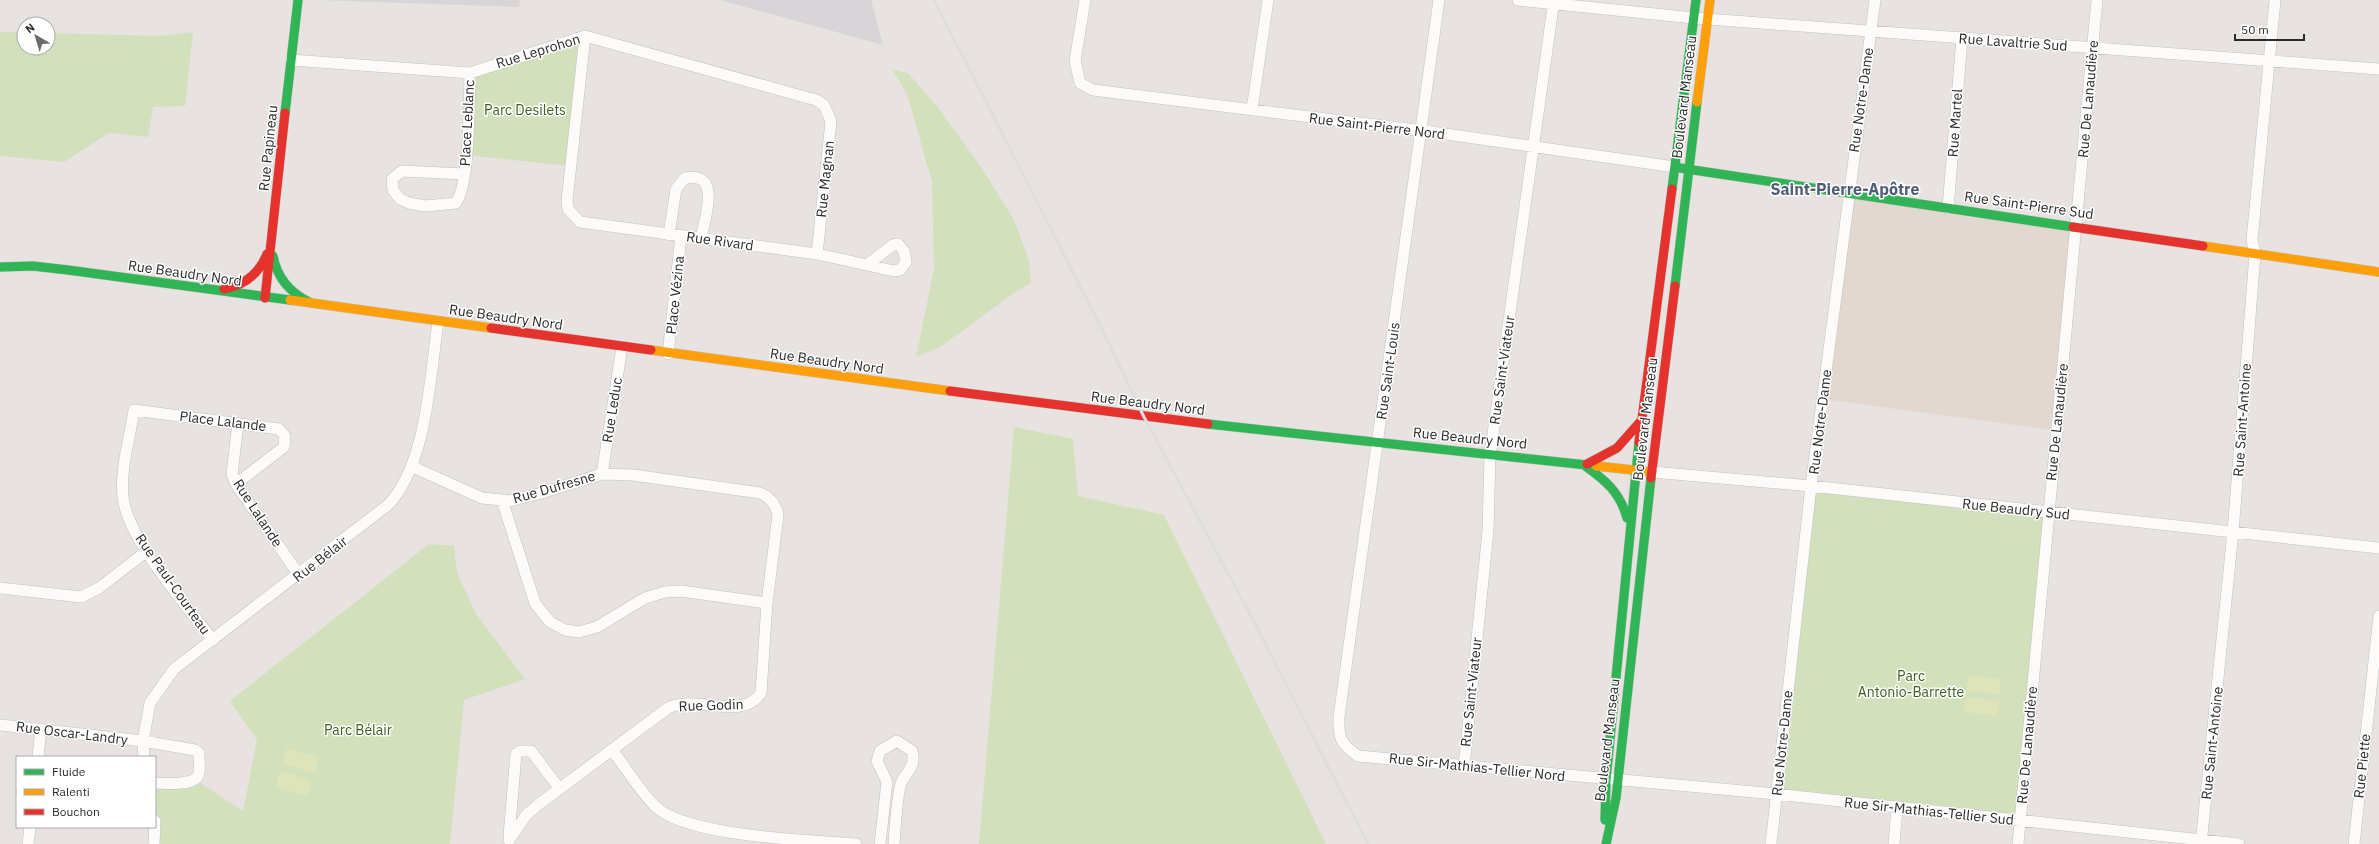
<svg xmlns="http://www.w3.org/2000/svg" width="2379" height="844" font-family="'IBM Plex Sans',sans-serif">
<rect width="100%" height="100%" fill="#e8e3e0"/>
<!-- industrial -->
<path fill="#d7d5d7" d="M318 0H520L519 7Z
M720 0H871L883 45Z"/>
<!-- education -->
<path fill="#e2d8cf" d="M1848 193 2077 226 2059 431 1822 399Z"/>
<!-- green -->
<path fill="#d2e0bb" d="M0 32H24V48H48V33L159 36 193 32 185 106 153 107 148 137 109 133 64 162 0 156Z
M585 36 571 166 465 155 470 73Z
M892 69 909 74 940 110 985 173 1014 220 1029 260 1031 283 1017 291 940 347 916 357 934 269 932 182 907 94Z
M1014 427 1073 439 1078 496 1164 515 1326 844H979Z
M1811 486 2048 512 2020 821 1776 794Z
M429 544 454 546 457 573 476 614 525 679 464 700 450 844H154L155 783 194 779 243 811 257 740 230 701Z"/>
<!-- pitch -->
<path fill="#dde4ba" d="M1968 675 2001 679 1999 694 1967 691Z
M1966 697 1999 701 1997 716 1964 712Z
M287 748 319 758 314 774 282 763Z
M281 770 312 781 307 796 275 786Z"/>
<g fill="none" stroke-linecap="round" stroke-linejoin="round">
<defs>
<path id="street" d="M1085 0 1075 61 1080 83 1093 90 1432 132 1675 167
M1439 0 1339 717C1338 738 1341 744 1358 756L1776 794 2239 844
M1518 0 1694 18 2379 69
M585 36 567 201 568 209 580 222 817 254 894 271 900 270 906 262 904 251 898 244 893 245 868 264
M291 60 470 73 585 36 816 100 824 105 831 121 817 254
M1252 110 1268 0
M464 174 402 171 392 179 393 190 400 199 409 203 425 206 456 203C470 184 469 100 470 73
M1948 208 1962 38
M669 235 676 189 685 178C722 171 705 218 701 238
M668 354 681 236
M238 423 232 474 236 484 299 575
M413 467 482 498 502 500 509 501 538 494 602 474 633 475 760 493C770 497 776 505 778 515L767 603 761 693C742 722 696 694 668 708L539 804 527 814 509 840
M1652 472 1811 486 2379 548
M602 474 622 347
M502 500 535 603 550 622 565 630 579 632 597 627 645 598 665 592 681 591 767 603
M0 588 81 597 99 588 147 551
M213 640C187 607 127 538 123 497 120 469 130 437 134 410L279 429 285 436 284 447 236 484
M0 725 143 741 195 750 199 753C199 760 200 767 199 773 196 787 166 783 155 783
M612 750C626 768 639 790 655 806 686 837 810 840 856 844
M38 757 41 729
M144 757 143 741 150 703 174 669 388 505C427 464 430 377 438 322
M1464 766 1488 531 1490 455 1554 0
M509 836 516 754 520 751H531L559 788
M28 844 30 827
M154 844 155 821
M880 844 887 782 877 761 880 751 897 741 912 751C916 766 909 769 902 781 897 790 895 832 894 844
M1771 844 1811 486 1875 0
M1894 844 1897 808
M2018 844 2097 0
M2201 844 2233 532 2255 254 2252 240 2275 0
M2354 844 2379 616"/>
<path id="fast" d="M285 113 298 0
M1680 168 2073 227
M1672 189 1696 0
M273 256C277 278 289 292 309 302
M0 267 33 266 68 270 290 300
M1675 286 1697 102
M1208 424 1596 466
M1584 465C1605 480 1620 492 1627 518
M1605 820 1606 780 1639 442
M1606 844 1616 798 1651 478"/>
<path id="slow" d="M1697 102 1710 0
M2203 246 2379 272
M290 300 491 328
M651 350 950 391
M1596 466 1652 472"/>
<path id="jam" d="M2073 227 2203 246
M224 289C245 285 259 274 267 254
M265 298 285 113
M491 328 651 350
M950 391 1208 424
M1639 442 1672 189
M1587 464 1617 448 1640 422
M1651 478 1675 286"/>
</defs>
<!-- street casing -->
<use href="#street" stroke="#c2c1c1" stroke-width="12"/>
<!-- fast casing -->
<use href="#fast" stroke="#c2c1c1" stroke-width="10"/>
<!-- slow casing -->
<use href="#slow" stroke="#c2c1c1" stroke-width="10"/>
<!-- jam casing -->
<use href="#jam" stroke="#c2c1c1" stroke-width="10"/>
<!-- street -->
<use href="#street" stroke="#fcfbfa" stroke-width="11"/>
<!-- fast -->
<use href="#fast" stroke="#30b455" stroke-width="9"/>
<!-- slow -->
<use href="#slow" stroke="#ff9f0a" stroke-width="9"/>
<!-- jam -->
<use href="#jam" stroke="#e5322d" stroke-width="9"/>
<!-- rail -->
<path stroke="#dedede" stroke-width="3" d="M934 0 1102 329 1144 417 1251 616 1368 844"/>
</g>
<g text-anchor="middle" stroke-width="3" stroke-linejoin="round" paint-order="stroke">
<!-- street labels -->
<g font-size="14" fill="#2a2a2a" stroke="#fff">
<text transform="translate(2013 42) rotate(4)" y="5">Rue Lavaltrie Sud</text>
<text transform="translate(538 51) rotate(-17)" y="5">Rue Leprohon</text>
<text transform="translate(1684 97) rotate(-83)" y="5">Boulevard Manseau</text>
<text transform="translate(2088 99) rotate(-85)" y="5">Rue De Lanaudière</text>
<text transform="translate(1861 100) rotate(-82)" y="5">Rue Notre-Dame</text>
<text transform="translate(467 123) rotate(-87)" y="5">Place Leblanc</text>
<text transform="translate(1955 123) rotate(-86)" y="5">Rue Martel</text>
<text transform="translate(1377 126) rotate(7)" y="5">Rue Saint-Pierre Nord</text>
<text transform="translate(268 148) rotate(-84)" y="5">Rue Papineau</text>
<text transform="translate(825 179) rotate(-84)" y="5">Rue Magnan</text>
<text transform="translate(2029 205) rotate(8)" y="5">Rue Saint-Pierre Sud</text>
<text transform="translate(720 241) rotate(8)" y="5">Rue Rivard</text>
<text transform="translate(185 273) rotate(8)" y="5">Rue Beaudry Nord</text>
<text transform="translate(675 295) rotate(-84)" y="5">Place Vézina</text>
<text transform="translate(506 317) rotate(8)" y="5">Rue Beaudry Nord</text>
<text transform="translate(827 361) rotate(8)" y="5">Rue Beaudry Nord</text>
<text transform="translate(1502 370) rotate(-82)" y="5">Rue Saint-Viateur</text>
<text transform="translate(1388 371) rotate(-82)" y="5">Rue Saint-Louis</text>
<text transform="translate(1148 403) rotate(7)" y="5">Rue Beaudry Nord</text>
<text transform="translate(612 410) rotate(-81)" y="5">Rue Leduc</text>
<text transform="translate(1645 419) rotate(-83)" y="5">Boulevard Manseau</text>
<text transform="translate(2242 420) rotate(-86)" y="5">Rue Saint-Antoine</text>
<text transform="translate(223 421) rotate(7)" y="5">Place Lalande</text>
<text transform="translate(1820 422) rotate(-83)" y="5">Rue Notre-Dame</text>
<text transform="translate(2057 422) rotate(-84)" y="5">Rue De Lanaudière</text>
<text transform="translate(1470 438) rotate(6)" y="5">Rue Beaudry Nord</text>
<text transform="translate(554 487) rotate(-16)" y="5">Rue Dufresne</text>
<text transform="translate(2016 509) rotate(6)" y="5">Rue Beaudry Sud</text>
<text transform="translate(258 513) rotate(57)" y="5">Rue Lalande</text>
<text transform="translate(320 559) rotate(-38)" y="5">Rue Bélair</text>
<text transform="translate(173 584) rotate(55)" y="5">Rue Paul-Courteau</text>
<text transform="translate(1471 692) rotate(-84)" y="5">Rue Saint-Viateur</text>
<text transform="translate(711 705) rotate(-2)" y="5">Rue Godin</text>
<text transform="translate(72 733) rotate(7)" y="5">Rue Oscar-Landry</text>
<text transform="translate(1607 740) rotate(-83)" y="5">Boulevard Manseau</text>
<text transform="translate(1782 743) rotate(-84)" y="5">Rue Notre-Dame</text>
<text transform="translate(2212 743) rotate(-84)" y="5">Rue Saint-Antoine</text>
<text transform="translate(2027 745) rotate(-85)" y="5">Rue De Lanaudière</text>
<text transform="translate(2362 766) rotate(-84)" y="5">Rue Piette</text>
<text transform="translate(1477 767) rotate(6)" y="5">Rue Sir-Mathias-Tellier Nord</text>
<text transform="translate(1929 811) rotate(6)" y="5">Rue Sir-Mathias-Tellier Sud</text>
</g>
<!-- park labels -->
<g font-size="14" fill="#3b611f" stroke="#fff">
<text x="525" y="115">Parc Desilets</text>
<text x="1911" y="681">Parc<tspan x="1911" dy="16">Antonio-Barrette</tspan></text>
<text x="358" y="735">Parc Bélair</text>
</g>
<!-- quarter labels -->
<g font-size="16" font-weight="bold" fill="#4e5e77" stroke="#fff">
<text x="1845" y="195">Saint-Pierre-Apôtre</text>
</g>
</g>
<!-- legend -->
<rect x="16" y="756" width="140" height="72" fill="#ffffff" stroke="#aaaaaa"/>
<rect x="24" y="769" width="20" height="6" fill="#30b455" stroke="#aaaaaa"/>
<text x="52" y="776" font-size="12" fill="#2a2a2a">Fluide</text>
<rect x="24" y="789" width="20" height="6" fill="#ff9f0a" stroke="#aaaaaa"/>
<text x="52" y="796" font-size="12" fill="#2a2a2a">Ralenti</text>
<rect x="24" y="809" width="20" height="6" fill="#e5322d" stroke="#aaaaaa"/>
<text x="52" y="816" font-size="12" fill="#2a2a2a">Bouchon</text>
<!-- north arrow -->
<g transform="translate(36 36) rotate(322)"><circle r="19" fill="#ffffff" stroke="#aaaaaa"/>
<path d="M0-3L7 15L0 10L-7 15Z" fill="#6c6b6a"/>
<text y="-6" font-size="11" font-weight="bold" text-anchor="middle" fill="#2a2a2a">N</text>
</g>
<!-- scale -->
<path d="M2235 34v6h69v-6" fill="none" stroke="#2a2a2a" stroke-width="2"/>
<text x="2241" y="34" font-size="12" fill="#2a2a2a" stroke="#ffffff" stroke-width="3" paint-order="stroke">50 m</text>
</svg>
